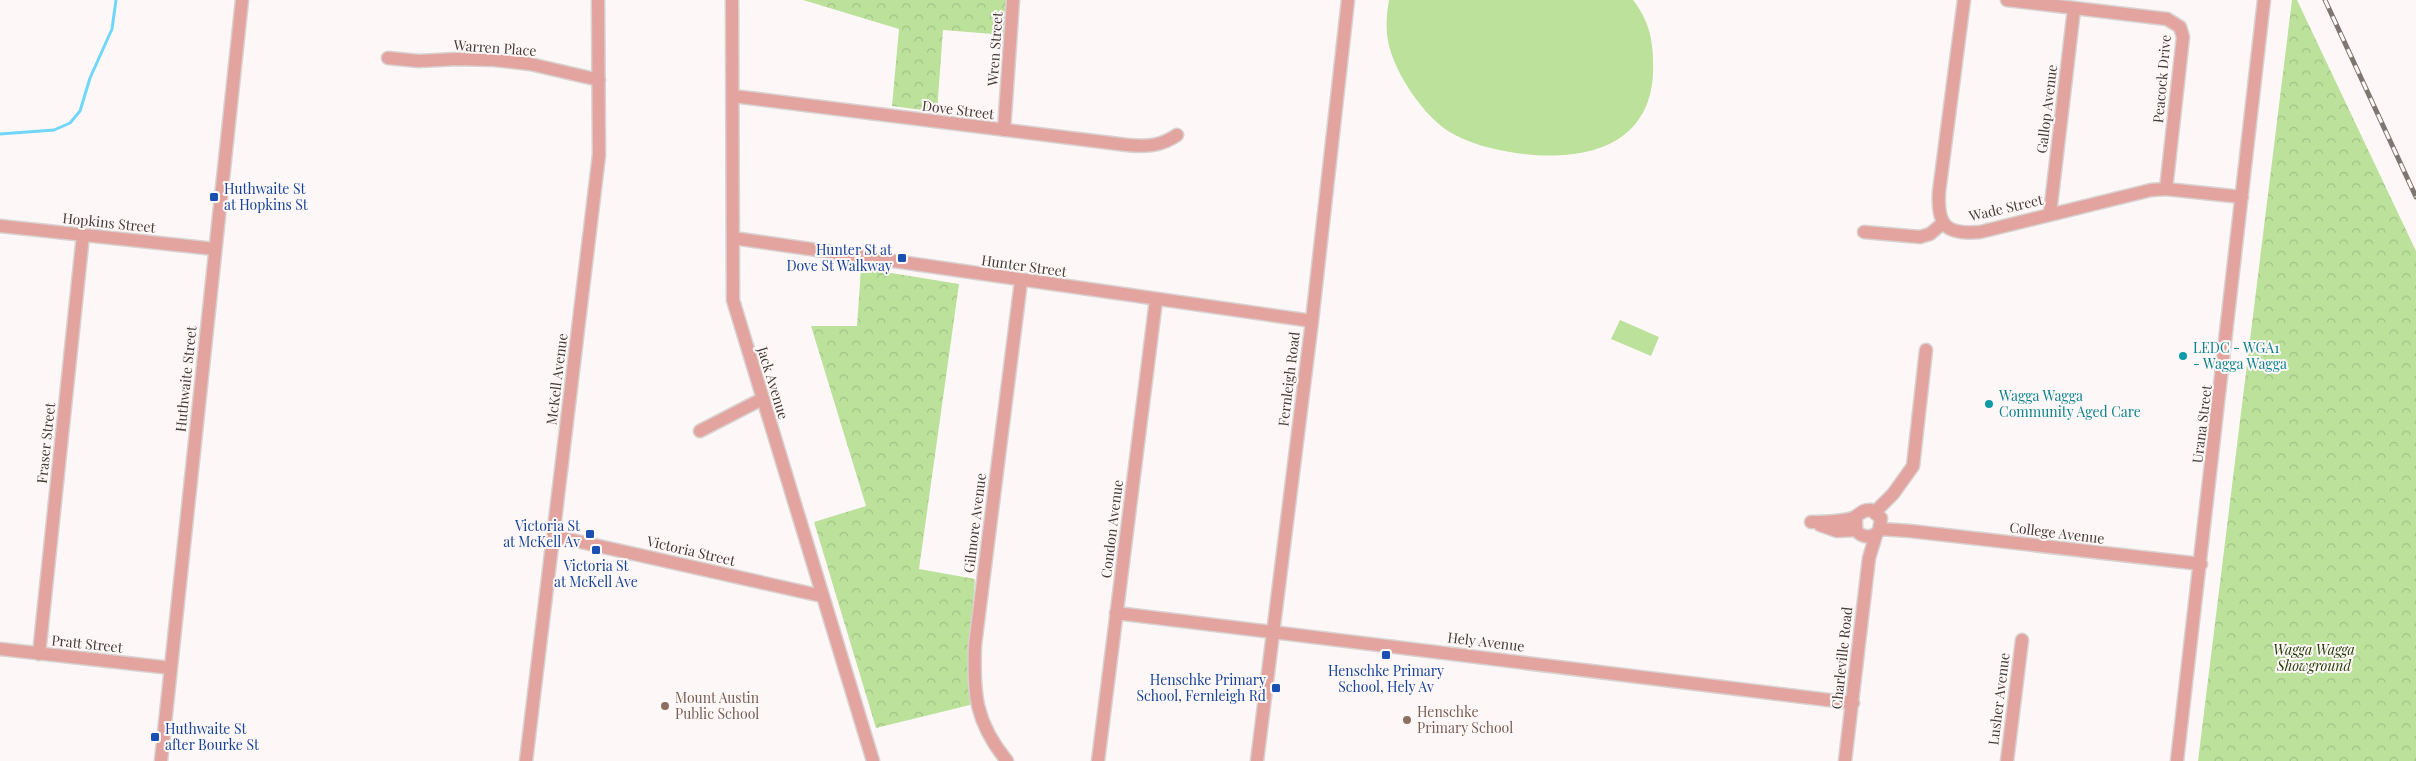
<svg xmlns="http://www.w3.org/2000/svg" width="2416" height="761" font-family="'Playfair Display',serif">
<defs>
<pattern id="park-crowns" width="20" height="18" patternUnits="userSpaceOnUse" patternTransform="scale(1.25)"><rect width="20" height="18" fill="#bbe19b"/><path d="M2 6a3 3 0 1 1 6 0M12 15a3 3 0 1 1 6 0" fill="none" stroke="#a2c286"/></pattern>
</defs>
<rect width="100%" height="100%" fill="#fdf8f7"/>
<!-- green -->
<path fill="#bbe19b" d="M1389 0H1633C1651 23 1654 45 1653 74 1649 150 1578 162 1516 153 1492 149 1469 144 1448 131 1421 113 1390 67 1387 34 1386 22 1387 11 1389 0Z
M1620 320 1659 337 1651 356 1611 339Z"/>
<!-- park -->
<path fill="url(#park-crowns)" d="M803 0H1007L1005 35 943 30 937 112 892 106 899 29Z
M2292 0H2297L2416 251V761H2198Z
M861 268 959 284 919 569 975 579 969 662 970 705 876 728 814 522 866 506 811 326H857Z"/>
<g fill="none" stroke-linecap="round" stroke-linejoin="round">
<!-- stream -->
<path stroke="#70d6fa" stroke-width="3" d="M0 134 54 130 70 123 80 111 90 78 112 29 116 0"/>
<defs>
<path id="minor" d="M732 0 733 300 873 761
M1964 0 1939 192C1937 226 1946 235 1980 232L2151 190 2166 189 2242 197
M2007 0 2167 19 2180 27 2183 37 2166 189
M388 58 419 61 457 59 495 60 530 64 599 80
M733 96 1127 145C1146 147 1161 146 1177 135
M1004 130 1013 0
M2050 213 2074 9
M0 226 215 249
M1864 232 1920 237 1930 234 1943 223
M733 238 1312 321
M700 431 762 399
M1875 512 1893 494 1913 466 1926 350
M1811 522C1825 522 1839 522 1853 518 1860 515 1862 509 1871 510L1881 518 1879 531C1872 539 1862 538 1856 530V517
M1820 525 1837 531 1856 530
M1880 529 1910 531 2201 564
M554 536 822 596
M1116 613 1853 703
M0 649 171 668
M39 654 83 235
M161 761 242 0
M526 761 599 155 598 0
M1007 761C975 722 973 693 975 645L1021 281
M1098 761 1156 300
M1257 761 1312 321 1348 0
M1845 761 1869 558 1876 535
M2007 761 2022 640
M2177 761 2264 0"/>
</defs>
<!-- minor casing -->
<use href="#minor" stroke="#d8d2d1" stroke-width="15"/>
<!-- minor -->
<use href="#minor" stroke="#e3a4a0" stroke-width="12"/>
<defs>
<path id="rail" d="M2325 0 2416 197"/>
</defs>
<!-- rail casing -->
<use href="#rail" stroke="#7e7673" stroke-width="5"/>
<!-- rail -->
<use href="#rail" stroke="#fdf8f7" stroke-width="3" stroke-dasharray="9" stroke-linecap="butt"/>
</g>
<!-- markers -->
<g fill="#1a4fb4" stroke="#fdf8f7" stroke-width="2">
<rect x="209" y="192" width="10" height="10" rx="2.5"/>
<rect x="897" y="253" width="10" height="10" rx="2.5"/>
<rect x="585" y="529" width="10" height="10" rx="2.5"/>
<rect x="591" y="545" width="10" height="10" rx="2.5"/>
<rect x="1381" y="650" width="10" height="10" rx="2.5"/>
<rect x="1271" y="683" width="10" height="10" rx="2.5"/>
<rect x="150" y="732" width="10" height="10" rx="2.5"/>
</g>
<g fill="#0f9aa8" stroke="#fdf8f7" stroke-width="2">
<circle cx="2183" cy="356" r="5"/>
<circle cx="1989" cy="404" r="5"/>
</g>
<g fill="#8d6e63" stroke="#fdf8f7" stroke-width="2">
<circle cx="665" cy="706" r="5"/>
<circle cx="1407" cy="720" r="5"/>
</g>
<g text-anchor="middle" stroke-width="4" stroke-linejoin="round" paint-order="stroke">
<!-- street labels -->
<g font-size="14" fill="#433b37" stroke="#fdf8f7">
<text transform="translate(495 48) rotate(4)" y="5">Warren Place</text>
<text transform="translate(995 49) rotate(-86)" y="5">Wren Street</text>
<text transform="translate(2162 79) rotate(-85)" y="5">Peacock Drive</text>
<text transform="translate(2047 109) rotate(-83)" y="5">Gallop Avenue</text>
<text transform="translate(958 110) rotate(7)" y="5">Dove Street</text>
<text transform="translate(2006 208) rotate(-13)" y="5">Wade Street</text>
<text transform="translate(109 223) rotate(6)" y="5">Hopkins Street</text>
<text transform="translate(1024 266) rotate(8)" y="5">Hunter Street</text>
<text transform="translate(186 379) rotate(-84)" y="5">Huthwaite Street</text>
<text transform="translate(557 379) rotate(-83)" y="5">McKell Avenue</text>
<text transform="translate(1289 379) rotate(-83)" y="5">Fernleigh Road</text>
<text transform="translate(773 383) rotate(73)" y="5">Jack Avenue</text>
<text transform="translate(2202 424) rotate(-83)" y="5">Urana Street</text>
<text transform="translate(46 443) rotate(-84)" y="5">Fraser Street</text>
<text transform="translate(975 523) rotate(-83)" y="5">Gilmore Avenue</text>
<text transform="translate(1112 529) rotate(-83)" y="5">Condon Avenue</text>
<text transform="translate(2057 533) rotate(7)" y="5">College Avenue</text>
<text transform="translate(691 551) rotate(13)" y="5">Victoria Street</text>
<text transform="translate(1486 642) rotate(7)" y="5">Hely Avenue</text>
<text transform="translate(87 644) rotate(6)" y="5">Pratt Street</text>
<text transform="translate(1842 658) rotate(-84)" y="5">Charleville Road</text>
<text transform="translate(1999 699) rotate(-83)" y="5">Lusher Avenue</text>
</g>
<!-- transit labels -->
<g font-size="14" fill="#164399" stroke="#fdf8f7" text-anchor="end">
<text x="224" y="194" text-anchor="start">Huthwaite St<tspan x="224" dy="16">at Hopkins St</tspan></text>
<text x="892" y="255">Hunter St at<tspan x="892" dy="16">Dove St Walkway</tspan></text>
<text x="580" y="531">Victoria St<tspan x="580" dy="16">at McKell Av</tspan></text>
<text x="596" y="571" text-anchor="middle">Victoria St<tspan x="596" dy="16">at McKell Ave</tspan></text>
<text x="1386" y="676" text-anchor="middle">Henschke Primary<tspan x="1386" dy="16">School, Hely Av</tspan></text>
<text x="1266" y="685">Henschke Primary<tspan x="1266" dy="16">School, Fernleigh Rd</tspan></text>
<text x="165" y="734" text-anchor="start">Huthwaite St<tspan x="165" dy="16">after Bourke St</tspan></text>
</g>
<!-- culture labels -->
<g font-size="14" fill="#0d838f" stroke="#fdf8f7" text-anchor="start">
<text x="2193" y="353">LEDC - WGA1<tspan x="2193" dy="16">- Wagga Wagga</tspan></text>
<text x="1999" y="401">Wagga Wagga<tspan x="1999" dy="16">Community Aged Care</tspan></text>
</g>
<!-- park labels -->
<g font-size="14" font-style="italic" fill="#263e09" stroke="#fdf8f7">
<text x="2314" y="655">Wagga Wagga<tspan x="2314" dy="16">Showground</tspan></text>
</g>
<!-- education labels -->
<g font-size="14" fill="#785e54" stroke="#fdf8f7" text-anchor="start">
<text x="675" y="703">Mount Austin<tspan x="675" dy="16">Public School</tspan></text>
<text x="1417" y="717">Henschke<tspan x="1417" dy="16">Primary School</tspan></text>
</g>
</g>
</svg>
